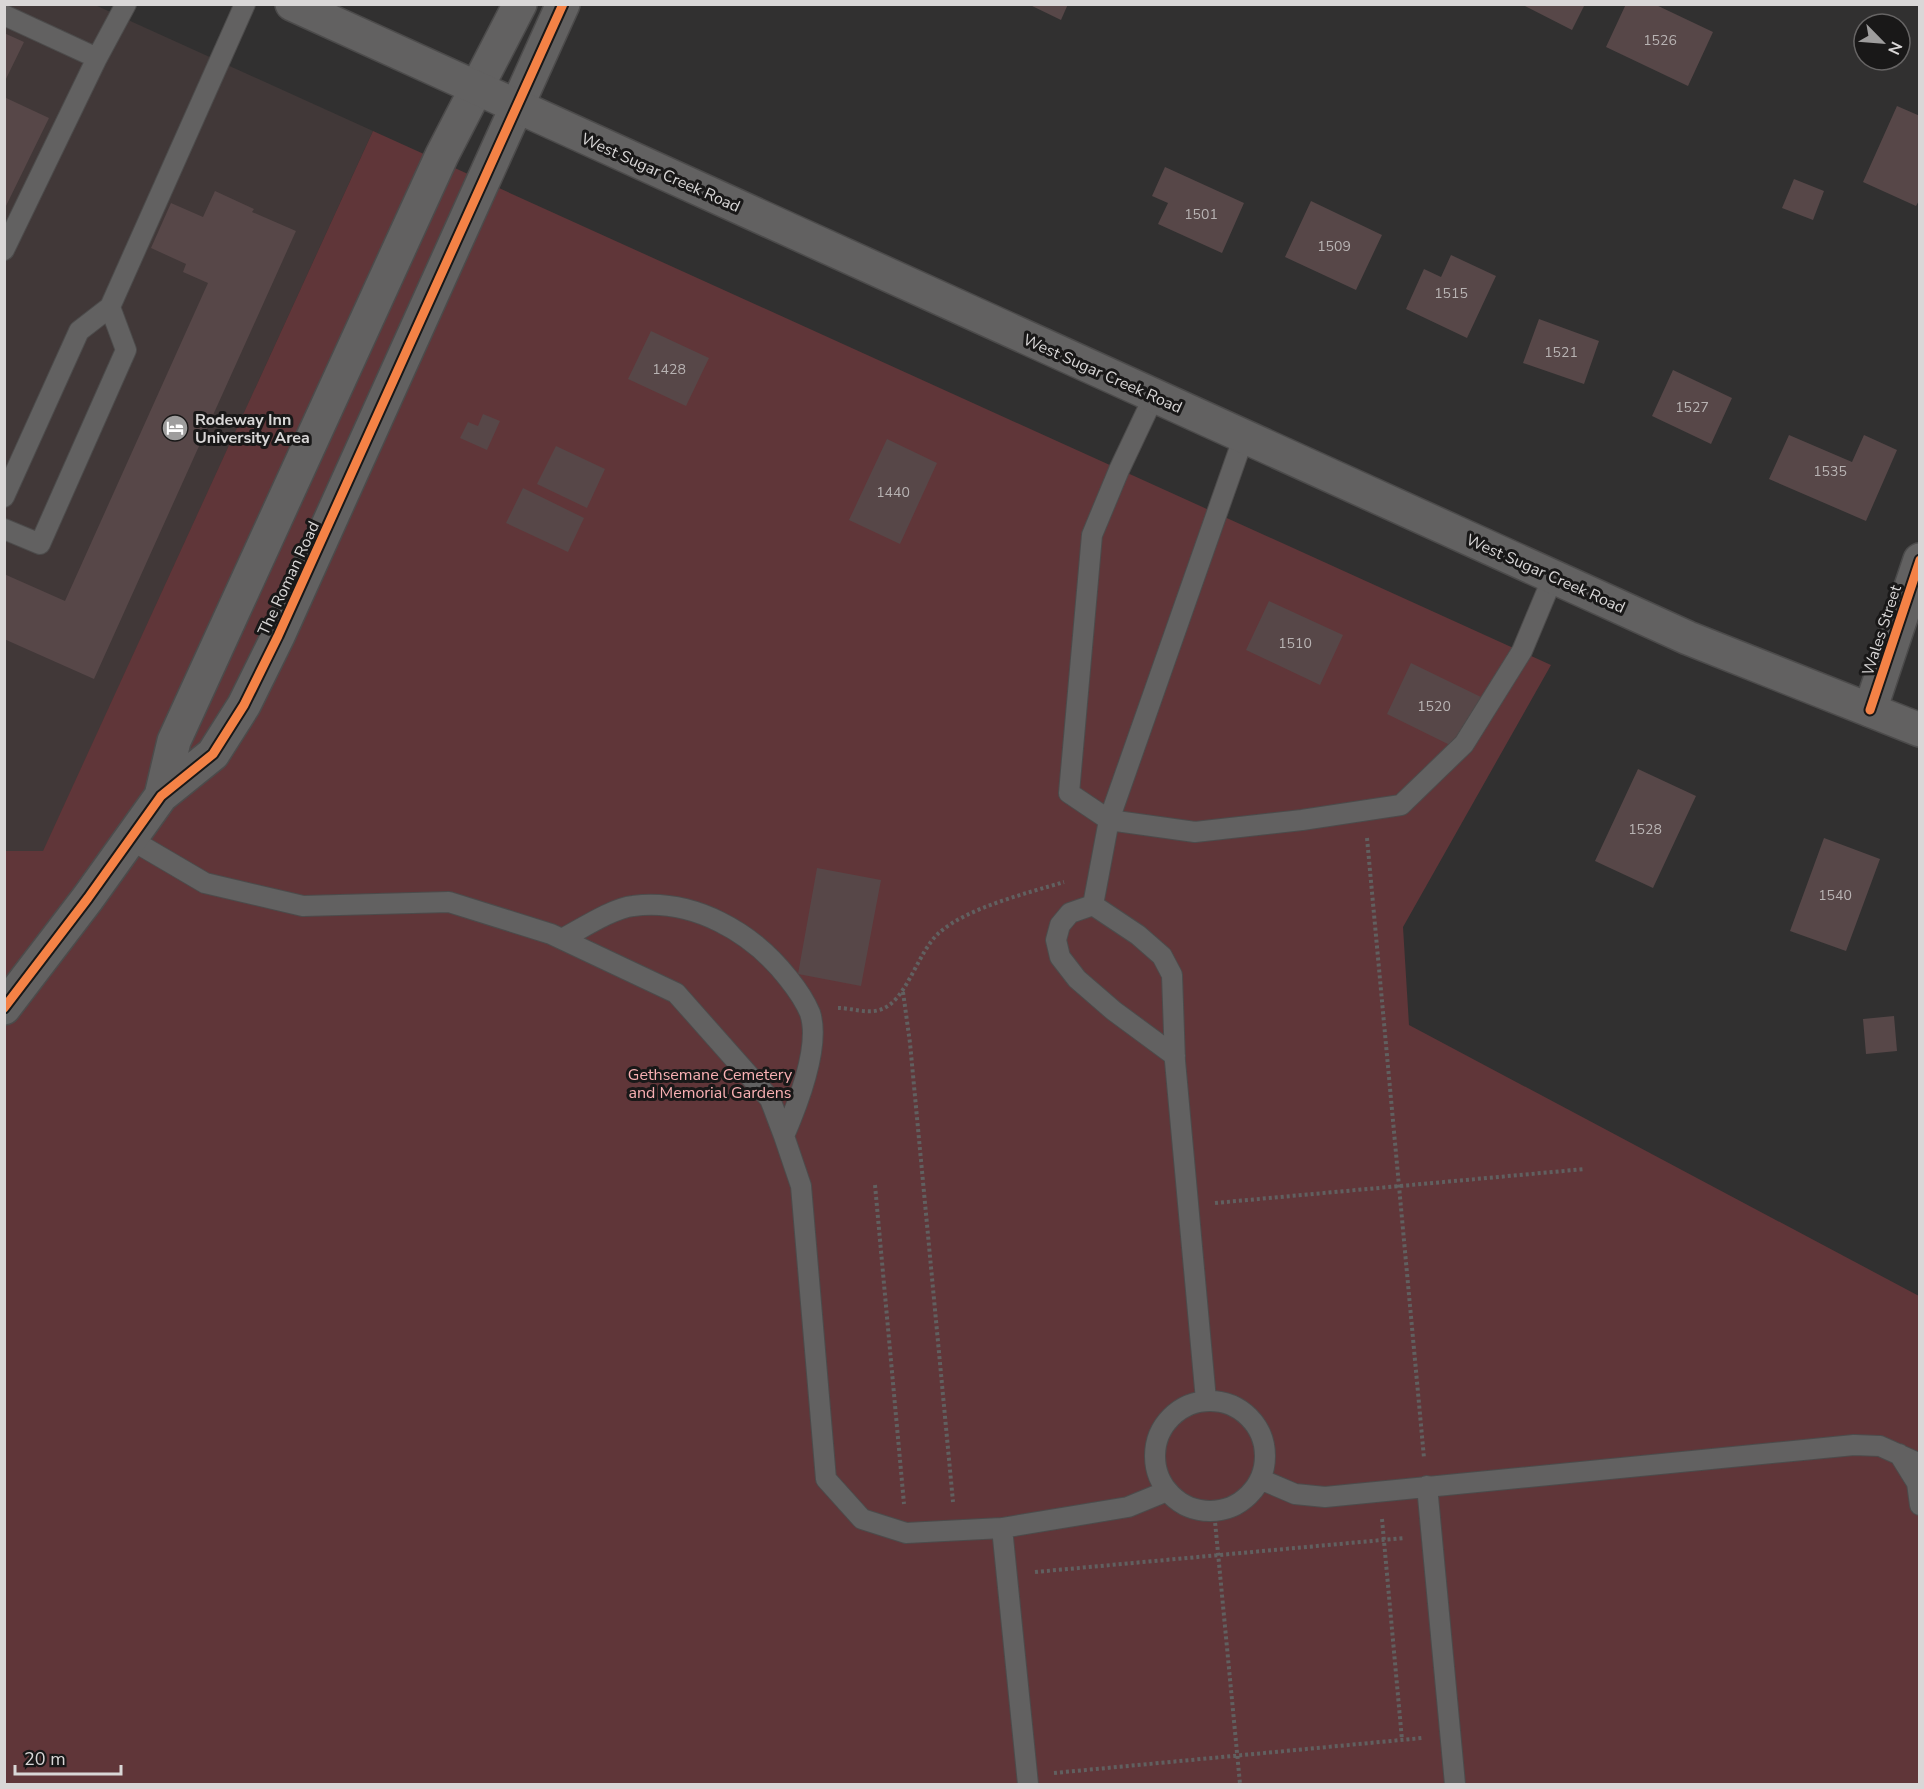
<svg xmlns="http://www.w3.org/2000/svg" width="1924" height="1789" font-family="'Nunito Sans',sans-serif">
<rect width="100%" height="100%" fill="#313030"/>
<!-- built -->
<path fill="#413838" d="M5 5H95L373 131 43 852 5 851Z"/>
<!-- green -->
<path fill="#603639" d="M373 131 1551 665 1403 927 1409 1025 1919 1296V1784H5V851H43Z"/>
<!-- building -->
<path fill="#574748" d="M1028 4H1068L1061 20Z
M1521 4H1585L1572 30Z
M1626 4H1654L1713 32 1688 86 1606 47Z
M4 33 24 42 4 83Z
M4 97 49 118 4 210Z
M1897 106 1920 116V199L1916 206 1863 182Z
M1165 167 1244 203 1222 253 1158 224 1168 203 1152 196Z
M1794 179 1824 191 1813 220 1782 208Z
M215 191 254 209 252 212 296 231 94 679 4 639V574L65 601 208 283 183 272 186 264 151 248 171 203 203 217Z
M1311 201 1382 235 1356 290 1285 257Z
M1451 255 1496 276 1467 338 1406 309 1424 269 1441 277Z
M1539 319 1599 341 1584 384 1523 363Z
M651 331 709 358 686 406 628 379Z
M1673 370 1732 398 1711 444 1652 416Z
M483 414 500 421 487 450 460 438 468 422 478 426Z
M1789 435 1852 462 1864 435 1897 450 1866 521 1769 479Z
M887 439 937 463 900 544 849 520Z
M556 446 605 469 587 508 537 484Z
M523 488 584 518 568 552 506 523Z
M1269 601 1343 635 1320 685 1246 650Z
M1411 663 1481 697 1456 748 1387 714Z
M1638 769 1696 796 1653 888 1595 861Z
M1824 838 1880 859 1846 951 1790 931Z
M817 868 881 880 861 986 798 974Z
M1894 1016 1897 1051 1866 1054 1863 1019Z"/>
<g fill="none" stroke-linecap="round" stroke-linejoin="round">
<defs>
<path id="lane" d="M4 15 97 58 126 4
M4 250 97 58
M1154 396 1119 470 1092 535 1069 793 1109 820 1195 832 1302 820 1401 805 1464 744 1522 651 1553 577
M4 497 79 331 110 307 245 4
M4 529 40 544 126 350 110 307
M130 839 205 883 303 906 449 902 551 934 676 993 770 1099 784 1136 801 1186 826 1479 862 1519 906 1533 1002 1528 1128 1507 1167 1491
M1093 905 1070 913 1060 925 1056 940 1060 957 1077 979 1114 1011 1175 1056
M562 939C581 929 613 908 633 906 693 898 752 932 788 978 796 988 805 1001 810 1013 821 1046 797 1106 784 1136
M1206 1400 1175 1061 1172 975 1162 956 1138 935 1093 905 1109 820 1244 436
M1155 1456a55 55 0 1 1 110 0a55 55 0 1 1-110 0Z
M1899 1454 1917 1483 1920 1505
M1260 1479 1295 1494 1325 1497 1854 1445 1880 1446 1920 1464
M1427 1486 1455 1784
M1002 1528 1028 1784"/>
<path id="street" d="M1870 710 1920 560
M161 796 174 741 442 155 520 4
M4 1008 88 898 161 796 213 754 244 705 278 636 563 4"/>
<path id="secondary" d="M292 4 1688 638 1920 730"/>
</defs>
<!-- lane casing -->
<use href="#lane" stroke="#4c4b4b" stroke-width="22"/>
<!-- street casing -->
<use href="#street" stroke="#4c4b4b" stroke-width="36"/>
<!-- secondary casing -->
<use href="#secondary" stroke="#4c4b4b" stroke-width="36"/>
<!-- path -->
<path stroke="#616060" stroke-width="4" stroke-dasharray="3 3" stroke-linecap="butt" d="M1367 838 1424 1458
M903 992 910 1043 953 1502
M838 1008C851 1008 867 1014 879 1010 907 1003 917 951 940 932 969 907 1028 893 1064 882
M875 1185 904 1504
M1215 1203 1585 1169
M1214 1511 1240 1784
M1382 1519 1402 1740
M1035 1572 1404 1538
M1054 1773 1422 1738"/>
<!-- lane -->
<use href="#lane" stroke="#626161" stroke-width="20"/>
<!-- street -->
<use href="#street" stroke="#626161" stroke-width="33"/>
<!-- secondary -->
<use href="#secondary" stroke="#626161" stroke-width="33"/>
<defs>
<path id="cycleway" d="M1870 710 1920 560
M4 1008 88 898 161 796 213 754 244 705 278 636 563 4"/>
</defs>
<!-- cycleway casing -->
<use href="#cycleway" stroke="#191818" stroke-width="13"/>
<!-- cycleway -->
<use href="#cycleway" stroke="#f48246" stroke-width="9"/>
</g>
<!-- icons -->
<defs>
<symbol id="hotel-disc" viewBox="-11 -11 22 22"><circle r="9.5" fill="#9e9d9d" stroke="#191818"/><path d="M-6-4.5h1.5V1H6V5H4.5V3h-9V5H-6ZM-4 0a1.8 1.8 0 1 1 3.6 0ZM.5 0V-2.5h3Q6-2.5 6 0Z" fill="#fff"/></symbol>
</defs>
<g fill-rule="evenodd">
<use href="#hotel-disc" x="160" y="413" width="30" height="30"/>
</g>
<g text-anchor="middle" stroke-width="6" stroke-linejoin="round" paint-order="stroke">
<!-- number labels -->
<g font-size="14" fill="#b8b3b3">
<text x="1660" y="45">1526</text>
<text x="1201" y="219">1501</text>
<text x="1334" y="251">1509</text>
<text x="1451" y="298">1515</text>
<text x="1561" y="357">1521</text>
<text x="669" y="374">1428</text>
<text x="1692" y="412">1527</text>
<text x="1830" y="476">1535</text>
<text x="893" y="497">1440</text>
<text x="1295" y="648">1510</text>
<text x="1434" y="711">1520</text>
<text x="1645" y="834">1528</text>
<text x="1835" y="900">1540</text>
</g>
<!-- street labels -->
<g font-size="16" fill="#d9d7d7" stroke="#191818">
<text transform="translate(661 172) rotate(24)" y="6">West Sugar Creek Road</text>
<text transform="translate(1103 373) rotate(24)" y="6">West Sugar Creek Road</text>
<text transform="translate(1546 573) rotate(24)" y="6">West Sugar Creek Road</text>
<text transform="translate(288 578) rotate(-65)" y="6">The Roman Road</text>
<text transform="translate(1881 630) rotate(-72)" y="6">Wales Street</text>
</g>
<!-- poi labels -->
<g font-size="16" font-weight="bold" fill="#d9d7d7" stroke="#191818" text-anchor="start">
<text x="195" y="425">Rodeway Inn<tspan x="195" dy="18">University Area</tspan></text>
</g>
<!-- park labels -->
<g font-size="16" fill="#f9b0b3" stroke="#191818">
<text x="710" y="1080">Gethsemane Cemetery<tspan x="710" dy="18">and Memorial Gardens</tspan></text>
</g>
</g>
<!-- border -->
<rect width="1924" height="1789" fill="none" stroke="#d9d7d7" stroke-width="12"/>
<!-- north arrow -->
<g transform="translate(1882 42) rotate(115)"><circle r="28" fill="#191818" stroke="#666464" stroke-width="1.5"/>
<path d="M0-4.5L10 22L0 15L-10 22Z" fill="#9e9d9d"/>
<text y="-9" font-size="16" font-weight="bold" text-anchor="middle" fill="#d9d7d7">N</text>
</g>
<!-- scale -->
<path d="M15 1765v9h106v-9" fill="none" stroke="#d9d7d7" stroke-width="3"/>
<text x="24" y="1765" font-size="18" fill="#d9d7d7" stroke="#191818" stroke-width="4.5" paint-order="stroke">20 m</text>
</svg>
